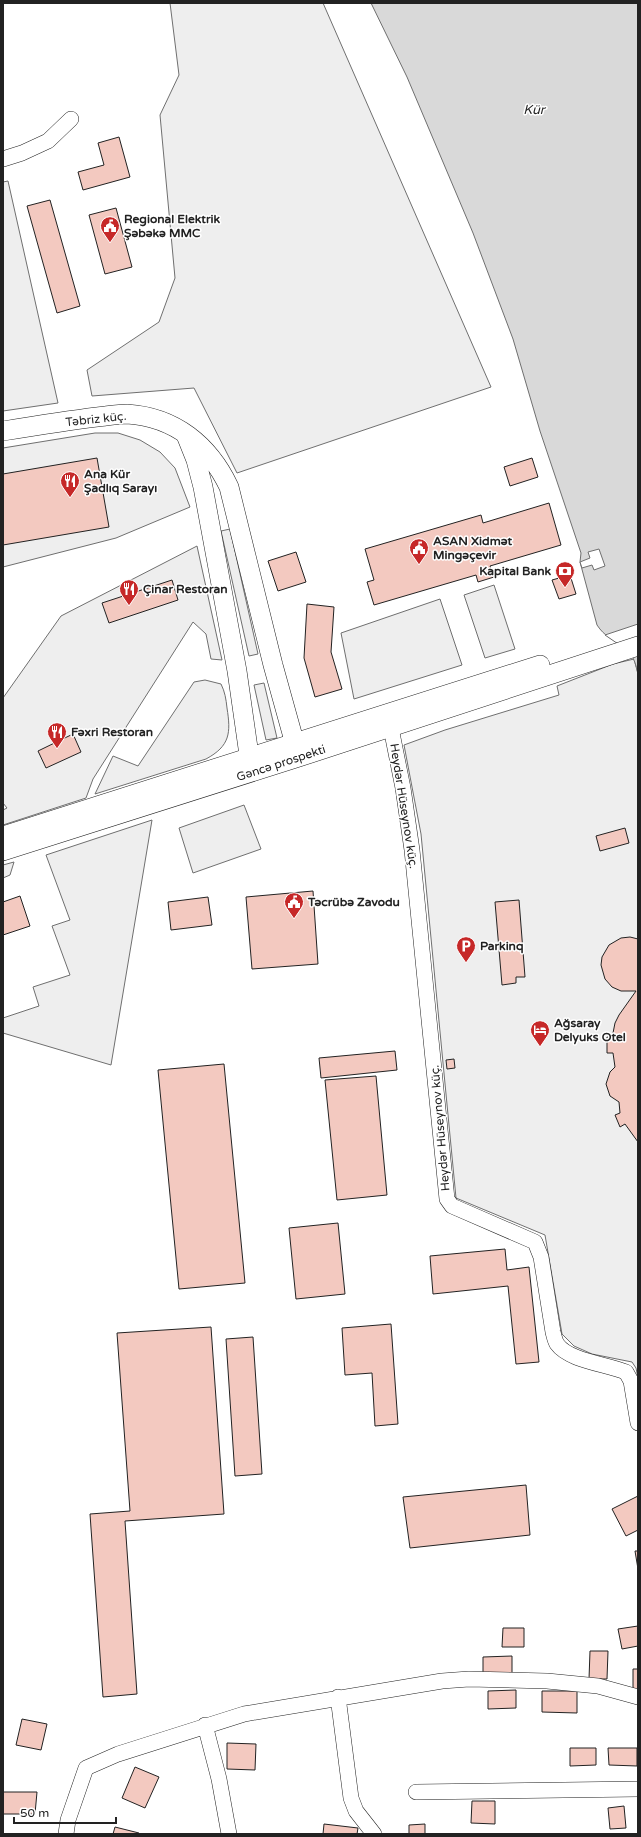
<svg xmlns="http://www.w3.org/2000/svg" width="641" height="1837" font-family="'Varela Round',sans-serif">
<rect width="100%" height="100%" fill="#fff"/>
<!-- green -->
<path fill="#eee" stroke="#6f6f6f" d="M170 3H323L491 387 237 473 194 388 92 396 87 370 159 322 175 278 160 115 179 75Z
M8 181 58 403 3 411V182Z
M95 433H118L140 440 160 452 175 468 190 507 116 538 3 567V448Z
M230 529 258 654 249 656 221 531Z
M197 546 222 660 211 659 206 634 193 622 93 779 86 798 3 825V810L7 808 3 803V698L61 616Z
M494 585 515 649 485 658 464 595Z
M440 599 462 665 354 699 341 633Z
M634 659 638 674V1378L636 1368 632 1362 592 1354 574 1346 562 1334 545 1235 456 1198 421 834 404 745 445 730 559 695 557 686 613 664Z
M205 680 221 684C225 692 226 699 227 708 231 733 230 746 206 759L95 794 113 756 138 766 194 682Z
M264 683 277 738 266 740 254 685Z
M244 805 261 849 193 873 179 828Z
M152 820 111 1065 3 1033V1018L39 1006 33 987 70 975 52 926 70 920 46 855Z
M14 862 10 875 3 878V865Z"/>
<!-- water -->
<path fill="#d9d9d9" stroke="#6f6f6f" d="M371 3H638V674C631 637 612 648 597 625L580 562 581 553 540 431 513 339 473 233 407 77Z"/>
<!-- pier -->
<path fill="#fff" stroke="#6f6f6f" d="M599 549 605 566 594 570 592 565 582 568 580 562 590 558 588 552Z
M638 624V652L624 648 605 635Z"/>
<!-- building -->
<path fill="#f3c9c0" stroke="#222" d="M119 137 130 177 83 190 78 172 104 165 98 143Z
M50 200 80 306 57 313 27 206Z
M116 208 132 267 105 274 89 215Z
M97 458 109 527 3 545V474Z
M532 458 538 477 510 486 504 467Z
M549 503 561 545 490 566 494 577 478 582 476 575 374 605 367 582 374 580 365 549 481 515 483 523Z
M296 552 306 582 278 591 268 561Z
M570 575 576 594 559 599 552 580Z
M172 580 178 600 109 623 102 603Z
M307 604 334 607 331 652 342 689 315 697 304 658Z
M73 734 81 752 46 768 38 751Z
M625 828 629 843 600 851 596 836Z
M313 891 318 964 252 969 246 897Z
M20 896 30 926 3 935V902Z
M208 897 212 925 171 930 168 902Z
M519 900 525 977H516V983L502 985 495 902Z
M630 937 638 939V1142L625 1124 620 1127 615 1115 620 1113 619 1102 610 1096 606 1084 610 1072 615 1067 613 1053H607V1037L612 1038 615 1023 619 1015 636 991H621L612 987 605 979 601 965 602 957 609 945 621 938Z
M395 1051 397 1070 321 1078 319 1058Z
M454 1059 455 1068 447 1069 446 1060Z
M224 1064 245 1283 179 1289 158 1070Z
M376 1076 387 1195 337 1200 325 1080Z
M338 1223 345 1294 296 1299 289 1228Z
M505 1249 507 1270 529 1267 539 1362 516 1364 508 1286 433 1294 430 1256Z
M391 1324 398 1424 375 1426 372 1373 345 1375 342 1328Z
M211 1327 224 1514 125 1521 137 1694 103 1697 90 1514 130 1511 117 1333Z
M253 1337 262 1474 235 1476 226 1339Z
M526 1485 530 1535 410 1548 403 1497Z
M638 1496V1530L626 1536 612 1509Z
M635 1551H638V1569Z
M638 1626V1646L622 1649 618 1629Z
M503 1628H524V1647H502Z
M590 1651H608L607 1679H589Z
M512 1656V1674L483 1675V1657Z
M633 1669H638V1691H633Z
M516 1690V1708L488 1709V1691Z
M542 1691H577V1713L542 1712Z
M22 1719 47 1724 41 1750 16 1745Z
M227 1743 256 1744 255 1770 227 1769Z
M570 1748H596V1765L570 1766Z
M608 1748H637V1766L609 1765Z
M135 1767 159 1777 145 1808 122 1798Z
M3 1792H37L35 1814H3Z
M472 1801H495V1824L471 1823Z
M624 1806 626 1828 610 1829 608 1808Z
M324 1824 358 1828 357 1834H323Z
M425 1824V1834H409V1825Z
M115 1827 139 1833V1834H113Z"/>
<g fill="none" stroke-linecap="round" stroke-linejoin="round">
<defs>
<path id="minor" d="M3 159 22 153 48 141 71 119
M391 728 403 788 412 850 447 1199 452 1206 535 1242 541 1257 553 1332C554 1336 555 1341 557 1344 569 1361 607 1364 626 1372L631 1381 638 1423
M338 1697 351 1798 356 1811 374 1834
M205 1725 219 1779 229 1834
M416 1792 638 1789
M66 1834 68 1820 86 1768 118 1754 244 1714 442 1681 469 1679 547 1681 598 1686 638 1697"/>
<path id="major" d="M3 431C34 426 65 421 97 417 107 416 118 414 127 414 175 417 209 445 229 487L273 665 298 755
M186 435 196 460 203 487 237 671 251 769
M3 836 540 665
M3 851 299 757 638 646"/>
</defs>
<!-- minor casing -->
<use href="#minor" stroke="#222" stroke-width="16"/>
<!-- major casing -->
<use href="#major" stroke="#222" stroke-width="20"/>
<!-- minor -->
<use href="#minor" stroke="#fff" stroke-width="15"/>
<!-- major -->
<use href="#major" stroke="#fff" stroke-width="19"/>
<!-- fence -->
<path stroke="#222" stroke-width="1" stroke-dasharray="5 2" stroke-linecap="butt" d="M32 1834V1833"/>
</g>
<!-- icons -->
<defs>
<symbol id="civic-pin" viewBox="-11 -11 22 30"><path d="M0 17L-7.5 6A9.5 9.5 0 1 1 7.5 6Z" fill="#c62828" stroke="#fff"/><path d="M-.6-6.5H3V-4.5H.6V-3L4-1V1h2V6H-6V1h2V-1L-.6-3ZM-1.2 2.5V6h2.4V2.5Z" fill="#fff"/></symbol>
<symbol id="restaurant-pin" viewBox="-11 -11 22 30"><path d="M0 17L-7.5 6A9.5 9.5 0 1 1 7.5 6Z" fill="#c62828" stroke="#fff"/><path d="M-5-6h1v4h1v-4h1v4h1v-4h1v5L-1.5 .5V6h-2V.5L-5-1ZM5-6V6H3V1.5H1.5Q1.5-4 5-6Z" fill="#fff"/></symbol>
<symbol id="bank-pin" viewBox="-11 -11 22 30"><path d="M0 17L-7.5 6A9.5 9.5 0 1 1 7.5 6Z" fill="#c62828" stroke="#fff"/><path d="M-6-4H6V4H-6ZM0-2.3a2.3 2.3 0 1 0 0 4.6a2.3 2.3 0 1 0 0-4.6Z" fill="#fff"/></symbol>
<symbol id="parking-pin" viewBox="-11 -11 22 30"><path d="M0 17L-7.5 6A9.5 9.5 0 1 1 7.5 6Z" fill="#c62828" stroke="#fff"/><path d="M-3.5-5.5H1a3.5 3.5 0 0 1 0 7H-1V5.5H-3.5ZM-1-3.4V-.6H.8a1.4 1.4 0 0 0 0-2.8Z" fill="#fff"/></symbol>
<symbol id="hotel-pin" viewBox="-11 -11 22 30"><path d="M0 17L-7.5 6A9.5 9.5 0 1 1 7.5 6Z" fill="#c62828" stroke="#fff"/><path d="M-6-4.5h1.5V1H6V5H4.5V3h-9V5H-6ZM-4 0a1.8 1.8 0 1 1 3.6 0ZM.5 0V-2.5h3Q6-2.5 6 0Z" fill="#fff"/></symbol>
</defs>
<g fill-rule="evenodd">
<use href="#civic-pin" x="99" y="215" width="22" height="30"/>
<use href="#restaurant-pin" x="59" y="470" width="22" height="30"/>
<use href="#civic-pin" x="408" y="537" width="22" height="30"/>
<use href="#bank-pin" x="554" y="560" width="22" height="30"/>
<use href="#restaurant-pin" x="118" y="578" width="22" height="30"/>
<use href="#restaurant-pin" x="46" y="721" width="22" height="30"/>
<use href="#civic-pin" x="283" y="891" width="22" height="30"/>
<use href="#parking-pin" x="455" y="935" width="22" height="30"/>
<use href="#hotel-pin" x="529" y="1019" width="22" height="30"/>
</g>
<g text-anchor="middle" stroke-width="3" stroke-linejoin="round" paint-order="stroke">
<!-- poi labels -->
<g font-size="12" font-weight="bold" fill="#222" stroke="#fff" text-anchor="start">
<text x="124" y="223">Regional Elektrik<tspan x="124" dy="14">Şəbəkə MMC</tspan></text>
<text x="84" y="478">Ana Kür<tspan x="84" dy="14">Şadlıq Sarayı</tspan></text>
<text x="433" y="545">ASAN Xidmət<tspan x="433" dy="14">Mingəçevir</tspan></text>
<text x="551" y="575" text-anchor="end">Kapital Bank</text>
<text x="143" y="593">Çinar Restoran</text>
<text x="71" y="736">Fəxri Restoran</text>
<text x="308" y="906">Təcrübə Zavodu</text>
<text x="480" y="950">Parkinq</text>
<text x="554" y="1027">Ağsaray<tspan x="554" dy="14">Delyuks Otel</tspan></text>
</g>
<!-- street labels -->
<g font-size="12" fill="#222" stroke="#fff">
<text transform="translate(96 419) rotate(-6)" y="4">Təbriz küç.</text>
<text transform="translate(281 763) rotate(-18)" y="4">Gəncə prospekti</text>
<text transform="translate(404 806) rotate(81)" y="4">Heydər Hüseynov küç.</text>
<text transform="translate(440 1128) rotate(-95)" y="4">Heydər Hüseynov küç.</text>
</g>
<!-- water labels -->
<g font-size="13" font-style="italic" fill="#222" stroke="#fff">
<text x="534" y="114">Kür</text>
</g>
</g>
<!-- border -->
<rect width="641" height="1837" fill="none" stroke="#222222" stroke-width="8"/>
<!-- scale -->
<path d="M14 1817v6h102v-6" fill="none" stroke="#222222" stroke-width="2"/>
<text x="20" y="1817" font-size="12" fill="#222222" stroke="#ffffff" stroke-width="3" paint-order="stroke">50 m</text>
</svg>
